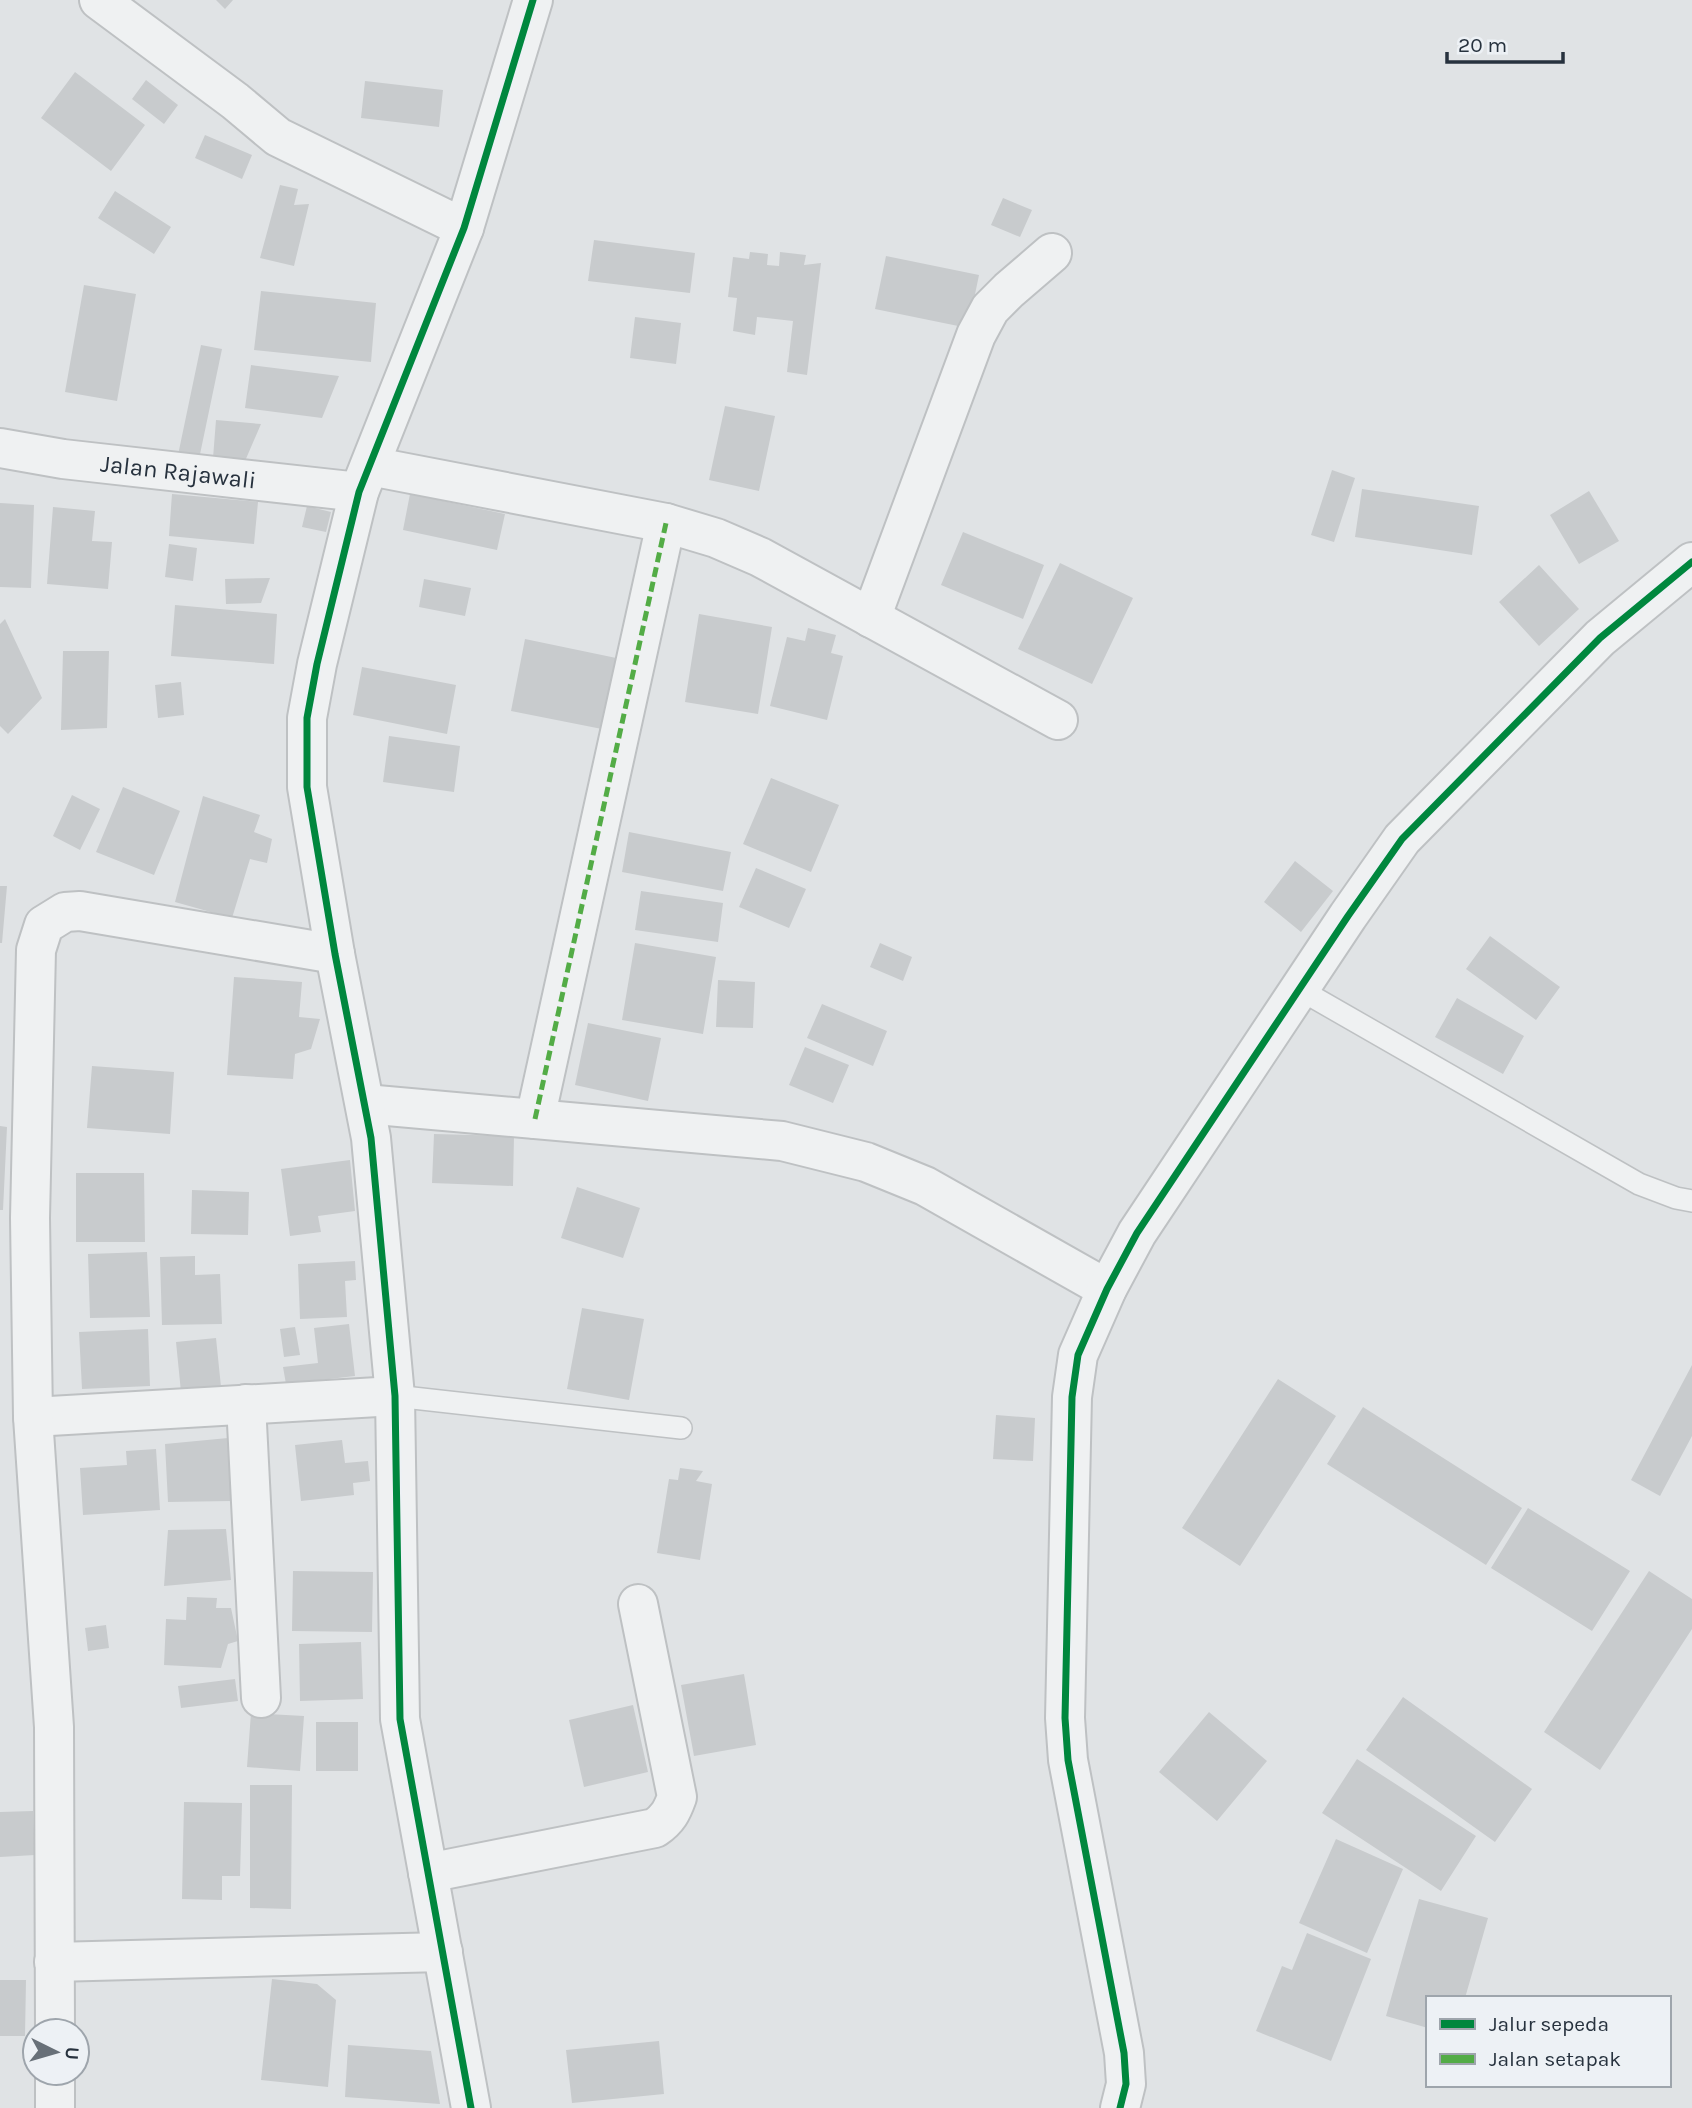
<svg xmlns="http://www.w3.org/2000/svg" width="1692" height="2108" font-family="Karla,sans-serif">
<rect width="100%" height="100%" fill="#e0e3e5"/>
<!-- building -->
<path fill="#c8cbcd" d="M216 0H233L225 9Z
M75 72 145 125 111 171 41 118Z
M146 80 178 105 164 124 132 99Z
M365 81 443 90 439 127 361 118Z
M205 135 252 155 242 179 195 158Z
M280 185 298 189 294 205 309 204 294 266 260 258Z
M115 191 171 227 154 254 98 218Z
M1003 198 1032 210 1020 237 991 225Z
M594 240 695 253 690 293 588 281Z
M750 252 768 254 767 265 779 266 780 252 806 255 804 265 821 263 807 375 787 372 793 321 757 317 755 335 733 331 737 298 728 297 733 257 749 259Z
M886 256 979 275 968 328 875 309Z
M84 285 136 294 117 401 65 392Z
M261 291 376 303 371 362 254 350Z
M635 317 681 323 676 364 630 358Z
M201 345 222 349 199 459 178 455Z
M251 365 339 376 322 418 245 408Z
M725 406 775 416 759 491 709 480Z
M216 420 261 424 245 461 213 458Z
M1332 470 1355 478 1334 542 1311 535Z
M1362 489 1479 506 1472 555 1355 537Z
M1589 491 1619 541 1579 564 1550 515Z
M172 494 258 502 254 544 169 536Z
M410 494 505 514 497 550 403 530Z
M0 503 34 505 31 588 0 587Z
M307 506 331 512 326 532 302 527Z
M53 507 95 511 92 541 112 542 108 589 47 584Z
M963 532 1044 565 1023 619 941 585Z
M169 544 197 548 193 581 165 577Z
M1060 563 1133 598 1092 684 1018 649Z
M1539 565 1579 609 1539 646 1499 602Z
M270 578 261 603 226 604 225 579Z
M424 579 471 588 465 616 419 607Z
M175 605 277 614 274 664 171 656Z
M699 614 772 627 758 714 685 702Z
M5 619 42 698 8 734 0 726V624Z
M808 628 836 635 831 653 843 656 827 720 770 706 787 637 805 641Z
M525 639 621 659 607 730 511 711Z
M63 651H109L107 728 61 730Z
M362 667 456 685 447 734 353 715Z
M181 682 184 715 158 718 155 685Z
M389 736 460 746 454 792 383 782Z
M771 778 839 805 811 872 743 844Z
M123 787 180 811 154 875 96 852Z
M72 795 100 809 80 850 53 836Z
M203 796 260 815 254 832 272 839 267 863 250 859 232 918 175 902Z
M629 832 731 852 723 891 622 872Z
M1295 861 1333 891 1301 932 1264 902Z
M756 868 806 889 789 928 739 907Z
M0 886H7L2 943H0Z
M641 891 723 903 718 942 635 930Z
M1490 936 1560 987 1536 1020 1466 969Z
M635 943 716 957 703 1034 622 1020Z
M880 943 912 957 903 981 870 967Z
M234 977 302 982 299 1017 320 1019 311 1049 295 1054 293 1079 227 1075Z
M718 980 755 982 753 1028 716 1027Z
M1457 998 1524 1036 1503 1074 1435 1037Z
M822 1004 887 1031 873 1066 807 1038Z
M588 1023 661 1038 648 1101 575 1085Z
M805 1047 849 1065 833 1103 789 1085Z
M92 1066 174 1072 170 1134 87 1128Z
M0 1126 7 1127 3 1210H0Z
M434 1134 514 1136 513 1186 432 1183Z
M350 1160 355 1211 318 1216 321 1232 290 1236 281 1169Z
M76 1173H144L145 1242H76Z
M577 1187 640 1208 623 1258 561 1238Z
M192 1190 249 1192 248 1235 191 1234Z
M147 1252 150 1317 90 1318 88 1254Z
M195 1256V1275L220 1274 222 1324 162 1325 160 1257Z
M355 1261 356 1280 345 1281 347 1317 300 1319 298 1264Z
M582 1308 644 1319 629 1400 567 1389Z
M349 1324 355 1376 286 1384 283 1367 318 1363 314 1328Z
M295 1327 300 1355 284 1357 280 1329Z
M148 1329 150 1386 82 1389 79 1332Z
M216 1338 221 1387 181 1392 176 1342Z
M1692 1365V1436L1660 1496 1631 1480Z
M1278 1379 1336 1416 1240 1566 1182 1528Z
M1363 1407 1522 1508 1486 1565 1327 1464Z
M996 1415 1035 1418 1033 1461 993 1459Z
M228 1438 231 1501 168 1502 165 1444Z
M342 1440 345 1463 368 1461 370 1481 353 1483 354 1495 301 1501 295 1445Z
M156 1449 160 1510 83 1515 80 1468 127 1465 126 1451Z
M680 1468 703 1471 696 1481 712 1484 700 1560 657 1553 669 1479 678 1480Z
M1528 1508 1630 1571 1592 1631 1491 1568Z
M226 1529 231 1580 164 1586 168 1530Z
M293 1571 373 1572 372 1632 292 1631Z
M1649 1571 1692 1599V1629L1600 1770 1544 1732Z
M187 1597 217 1598 216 1608H231L238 1641 228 1644 221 1668 164 1665 166 1619 186 1620Z
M106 1625 109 1648 88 1651 85 1628Z
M361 1642 363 1699 300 1701 299 1644Z
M744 1674 756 1745 694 1756 681 1685Z
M235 1679 238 1701 181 1708 178 1686Z
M1403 1697 1532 1789 1495 1842 1366 1750Z
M633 1705 648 1772 584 1787 569 1720Z
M1209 1712 1267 1761 1217 1821 1159 1772Z
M251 1713 304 1716 300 1771 247 1767Z
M316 1722H358V1771H316Z
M1357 1759 1476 1836 1441 1891 1322 1813Z
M250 1785H292L291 1909 250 1908Z
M184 1802 242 1803 240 1876H222V1900L182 1899Z
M33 1811 35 1855 0 1857V1812Z
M1336 1839 1403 1869 1367 1953 1299 1923Z
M1419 1899 1488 1918 1465 1998H1428V2028L1386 2016Z
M1307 1933 1371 1959 1331 2061 1256 2031 1282 1966 1292 1970Z
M272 1979 317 1984 336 2000 328 2087 261 2080Z
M0 1980H26L25 2036H0Z
M659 2041 664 2094 572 2103 566 2050Z
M348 2045 431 2051 440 2104 345 2097Z"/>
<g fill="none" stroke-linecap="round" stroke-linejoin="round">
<defs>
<path id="lane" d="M1299 989 1639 1184 1676 1198 1692 1201
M395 1396 681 1428"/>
<g id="street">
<path d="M99 0 235 101 278 137 464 228"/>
<path id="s1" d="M0 448 63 459 359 492"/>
<path d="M370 466 666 523 716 538 760 557 1058 720"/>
<path d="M871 618 976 335 990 309 1009 290 1052 253"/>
<path d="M365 1104 782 1141 866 1162 925 1186 1107 1289"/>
<path d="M535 1119 666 523"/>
<path d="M246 1404 261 1698"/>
<path d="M33 1417 395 1396"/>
<path d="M428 1873 655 1828C668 1819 672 1811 677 1797L638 1604"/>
<path d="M54 1962 443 1952"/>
<path d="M55 2031 54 1727 33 1417 30 1218 36 950 44 925 65 912 80 911 335 954"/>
<path d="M55 2073V2108"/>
<path d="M471 2108 400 1719 395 1396 371 1138 335 954 307 787V718L317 664 359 492 464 228 533 0"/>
<path d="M1120 2108 1126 2084 1124 2053 1068 1760 1065 1718 1072 1397 1078 1355 1107 1289 1137 1233 1348 916 1402 839 1600 638 1692 562"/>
</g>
</defs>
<!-- lane casing -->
<use href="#lane" stroke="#bec1c3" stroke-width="24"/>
<!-- street casing -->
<use href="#street" stroke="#bec1c3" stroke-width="42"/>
<!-- lane -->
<use href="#lane" stroke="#eff1f2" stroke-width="21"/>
<!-- street -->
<use href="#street" stroke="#eff1f2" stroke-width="38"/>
<!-- quiet -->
<path stroke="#53ac46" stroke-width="5" stroke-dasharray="10 5" stroke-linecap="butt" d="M535 1119 666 523"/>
<defs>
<path id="cycleway" d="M471 2108 400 1719 395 1396 371 1138 335 954 307 787V718L317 664 359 492 464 228 533 0
M1120 2108 1126 2084 1124 2053 1068 1760 1065 1718 1072 1397 1078 1355 1107 1289 1137 1233 1348 916 1402 839 1600 638 1692 562"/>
</defs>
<!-- cycleway casing -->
<use href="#cycleway" stroke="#edf1f5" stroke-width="11"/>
<!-- cycleway -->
<use href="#cycleway" stroke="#00873e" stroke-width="7"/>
</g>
<g text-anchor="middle" stroke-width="5" stroke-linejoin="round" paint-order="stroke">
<!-- street labels -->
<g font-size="24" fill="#27323e" stroke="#edf1f5">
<text dy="8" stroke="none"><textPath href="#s1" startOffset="180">Jalan Rajawali</textPath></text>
</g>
</g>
<!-- legend -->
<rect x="1426" y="1996" width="245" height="91" fill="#edf1f5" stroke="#9ea5ac" stroke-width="2"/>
<rect x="1440" y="2019" width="35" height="10" fill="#00873e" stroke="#9ea5ac" stroke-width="2"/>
<text x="1489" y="2031" font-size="21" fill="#27323e">Jalur sepeda</text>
<rect x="1440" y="2054" width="35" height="10" fill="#53ac46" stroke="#9ea5ac" stroke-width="2"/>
<text x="1489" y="2066" font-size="21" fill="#27323e">Jalan setapak</text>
<!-- north arrow -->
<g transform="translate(56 2052) rotate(95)"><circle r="33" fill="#edf1f5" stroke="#9ea5ac" stroke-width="2"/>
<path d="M0-5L12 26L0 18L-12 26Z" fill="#687078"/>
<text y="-10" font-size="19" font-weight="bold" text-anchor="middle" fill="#27323e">U</text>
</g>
<!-- scale -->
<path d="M1447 52v10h116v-10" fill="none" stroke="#27323e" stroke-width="3.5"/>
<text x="1458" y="52" font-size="21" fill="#27323e" stroke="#edf1f5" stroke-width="5" paint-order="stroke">20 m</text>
</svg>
